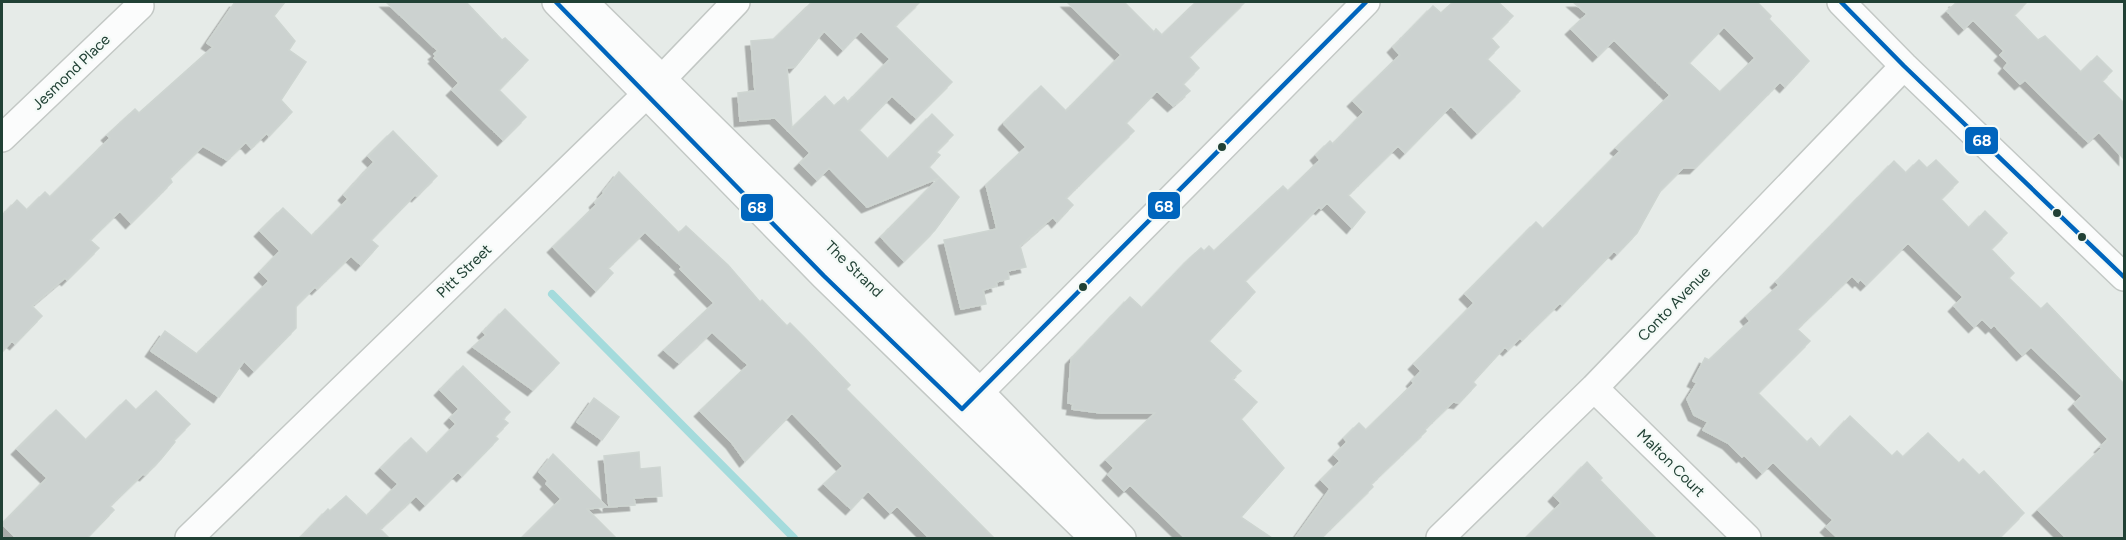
<svg xmlns="http://www.w3.org/2000/svg" width="2126" height="540" font-family="Figtree,sans-serif">
<defs>
<filter id="shadow"><feDropShadow dx="-5.5" dy="5.5" stdDeviation="0" flood-color="#0004"/></filter>
</defs>
<rect width="100%" height="100%" fill="#e6ebe8"/>
<g fill="none" stroke-linecap="round" stroke-linejoin="round">
<!-- stream -->
<path stroke="#a4dbdc" stroke-width="8" d="M552 294 794 538"/>
</g>
<!-- building -->
<path fill="#ccd2d0" stroke="#ced5d1" stroke-width="1.5" fill-rule="evenodd" filter="url(#shadow)" d="M235 2H285L274 16 295 41 289 50 306 62 281 100 292 112 269 136 267 133 251 148 246 142 227 160 203 146 170 178 172 182 131 223 120 211 90 240 99 248 67 280 65 278 32 306 42 316 15 344 12 341 2 352V216L17 200 27 210 45 192 50 197 110 138 107 135 135 109 139 113 213 47 207 43Z
M386 2H466L502 40 505 38 528 60 499 90 526 117 503 140 452 90 459 83 434 58 436 56 434 54 438 51Z
M812 2H920L895 26 952 82 916 118 892 96 859 130 888 159 932 114 953 135 936 152 940 155 929 167 959 197 935 230 904 261 881 237 939 178 867 207 829 168 817 180 800 163 810 153 775 118 740 121 738 93 755 91 751 41 774 39ZM824 31 843 50 861 31 890 59 848 102 844 97 834 106 825 96 792 128 787 68 795 67Z
M1067 2H1124L1154 32 1156 29 1162 35 1196 2H1245L1189 57 1199 68 1183 84 1190 91 1173 106 1157 91 1126 123 1134 131 1066 198 1073 205 1057 222 1053 217 1020 246 1026 267 1008 271 1009 279 996 282 997 286 983 290 986 304 961 309 944 240 997 229 986 185 1026 147 1004 124 1005 122 1041 86 1066 111 1121 55Z
M1453 2H1498L1513 16 1491 38 1499 47 1487 59 1520 91 1477 133 1451 106 1405 153 1398 146 1348 195 1365 212 1352 228 1327 203 1321 209 1319 207 1245 281 1255 292 1209 341 1241 371 1232 379 1257 402 1241 419 1284 468 1241 517 1272 538H1185L1130 485 1124 491 1108 475 1114 468 1106 460 1155 413H1101L1072 409 1073 404 1068 403 1071 359 1130 297 1142 308 1190 258 1201 248 1204 251 1209 246 1214 251 1283 186 1288 191 1320 160 1316 155 1330 141 1333 144 1364 112 1353 101 1400 55 1393 47 1433 6 1441 13Z
M1573 2H1757L1771 16 1769 19 1809 61 1785 87 1780 82 1695 168H1683L1661 190 1637 233 1617 254 1614 251 1562 305 1560 303 1522 340 1520 338 1508 350 1505 347 1473 382 1476 385 1459 403 1453 402 1425 429 1426 431 1371 484 1373 487 1321 538H1295L1330 489 1321 480 1340 461 1334 455 1347 442 1344 438 1359 423 1366 430 1414 383 1412 381 1421 371 1414 364 1474 303 1465 294 1536 222 1543 229 1620 151 1616 148 1670 95 1614 40 1598 56 1571 29 1587 14ZM1724 27 1755 58 1720 92 1689 63Z
M1954 2H2027L2014 15 2038 40 2045 36 2081 72 2097 56 2112 71 2102 81 2124 103V159L2099 132 2088 142 2025 80 2020 84 2004 68 2008 63 2000 55 2004 51 1973 20 1964 29 1947 11 1956 3Z
M393 131 437 176 417 196 415 195 371 240 378 246 361 265 351 256 317 289 315 287 296 306V328L254 371 244 361 219 397 151 351 165 331 197 354 269 281 260 272 280 251 260 231 283 208 312 236 348 199 344 195 374 162 368 156Z
M1919 160 1927 168 1936 160 1958 182 1941 199 1969 228 1985 211 2007 233 1991 249 2014 273 2009 278 2041 309 2047 303 2124 384V538H2066L2038 510 2102 448 2100 447 2108 439 2074 404 2082 396 2031 347 2022 355 1994 325 1991 328 1982 319 1974 327 1954 306 1963 297 1908 243 1866 285 1860 279 1858 282 1852 276 1797 329 1810 341 1758 393 1807 442 1811 438 1820 448 1850 416 1892 456 1897 451 1903 457 1928 433 1959 463 1963 459 1979 475 1984 471 2024 513 1999 538H1838L1826 527 1833 520 1773 462 1762 473 1744 455 1742 457 1728 443 1703 430 1708 422 1694 415 1687 399 1697 383 1693 381 1705 358 1709 360 1750 321 1746 316 1779 285 1776 282 1894 161 1906 173Z
M619 172 679 233 686 226 728 265 760 302 762 300 787 326 790 323 805 338 850 385 846 389 994 538H929L897 506 890 513 868 491 851 509 824 484 843 466 792 413 745 461 732 443 700 411 748 365 712 332 679 363 664 350 714 303 680 269 682 267 645 232 608 268 613 273 596 291 553 247 596 205 595 202 604 193 603 192Z
M505 309 559 363 533 390 473 347 486 335 483 332Z
M463 366 510 412 503 419 508 423 495 436 498 439 462 476 458 472 425 505 416 496 380 529 389 538H300L328 509 330 511 346 496 367 516 398 484 381 468 411 438 427 454 456 424 450 418 459 409 440 390Z
M156 391 190 424 174 440 175 442 161 459 145 475 143 474 110 506 114 510 87 538H16L2 524 47 478 17 449 56 410 86 440 126 400 136 410Z
M594 398 619 417 602 440 577 422Z
M639 452 640 469 660 467 662 496 634 498 635 505 609 507 604 456Z
M553 454 607 507 587 509 616 538H522L561 499 546 484 548 481 539 472Z
M1587 462 1602 478 1600 480 1656 538H1526L1561 503 1554 496Z"/>
<g fill="none" stroke-linecap="round" stroke-linejoin="round">
<defs>
<path id="minor" d="M556 2 824 276 1094 538
M584 2 980 392 1122 538
M1841 2 1904 66 2124 277
M2 138 140 6
M1594 388 1747 538
M968 404 1366 2
M189 538 661 80 736 2
M1440 538 1594 388 1904 66"/>
</defs>
<!-- minor casing -->
<use href="#minor" stroke="#c3c8c5" stroke-width="30"/>
<!-- minor -->
<use href="#minor" stroke="#fbfcfc" stroke-width="27"/>
<defs>
<path id="bus-1" d="M556 2 824 276 962 409 1366 2
M1841 2 1904 66 2124 277"/>
</defs>
<!-- bus-1 casing -->
<use href="#bus-1" stroke="#f4faf7" stroke-width="9"/>
<!-- bus-1 -->
<use href="#bus-1" stroke="#0065bd" stroke-width="4.5"/>
</g>
<!-- markers -->
<g fill="#214135" stroke="#f4faf7" stroke-width="2">
<circle cx="1222" cy="147" r="5"/>
<circle cx="2057" cy="213" r="5"/>
<circle cx="2082" cy="237" r="5"/>
<circle cx="1083" cy="287" r="5"/>
</g>
<g text-anchor="middle" stroke-width="4.5" stroke-linejoin="round" paint-order="stroke">
<!-- street labels -->
<g font-size="15" fill="#214135" stroke="#f4faf7">
<text transform="translate(71 72) rotate(-44)" y="5">Jesmond Place</text>
<text transform="translate(854 269) rotate(44)" y="5">The Strand</text>
<text transform="translate(464 271) rotate(-44)" y="5">Pitt Street</text>
<text transform="translate(1674 304) rotate(-46)" y="5">Conto Avenue</text>
<text transform="translate(1671 463) rotate(45)" y="5">Malton Court</text>
</g>
</g>
<g stroke="#f4faf7" stroke-width="2">
<rect x="1964" y="126" width="35" height="29" rx="6" fill="#0065bd"/>
<rect x="1147" y="191" width="34" height="29" rx="6" fill="#0065bd"/>
<rect x="740" y="193" width="34" height="29" rx="6" fill="#0065bd"/>
</g>
<g font-size="16" text-anchor="middle" font-weight="bold" fill="#fff">
<text x="1982" y="146">68</text>
<text x="1164" y="212">68</text>
<text x="757" y="213">68</text>
</g>
<!-- border -->
<rect width="2126" height="540" fill="none" stroke="#214135" stroke-width="6"/>
</svg>
